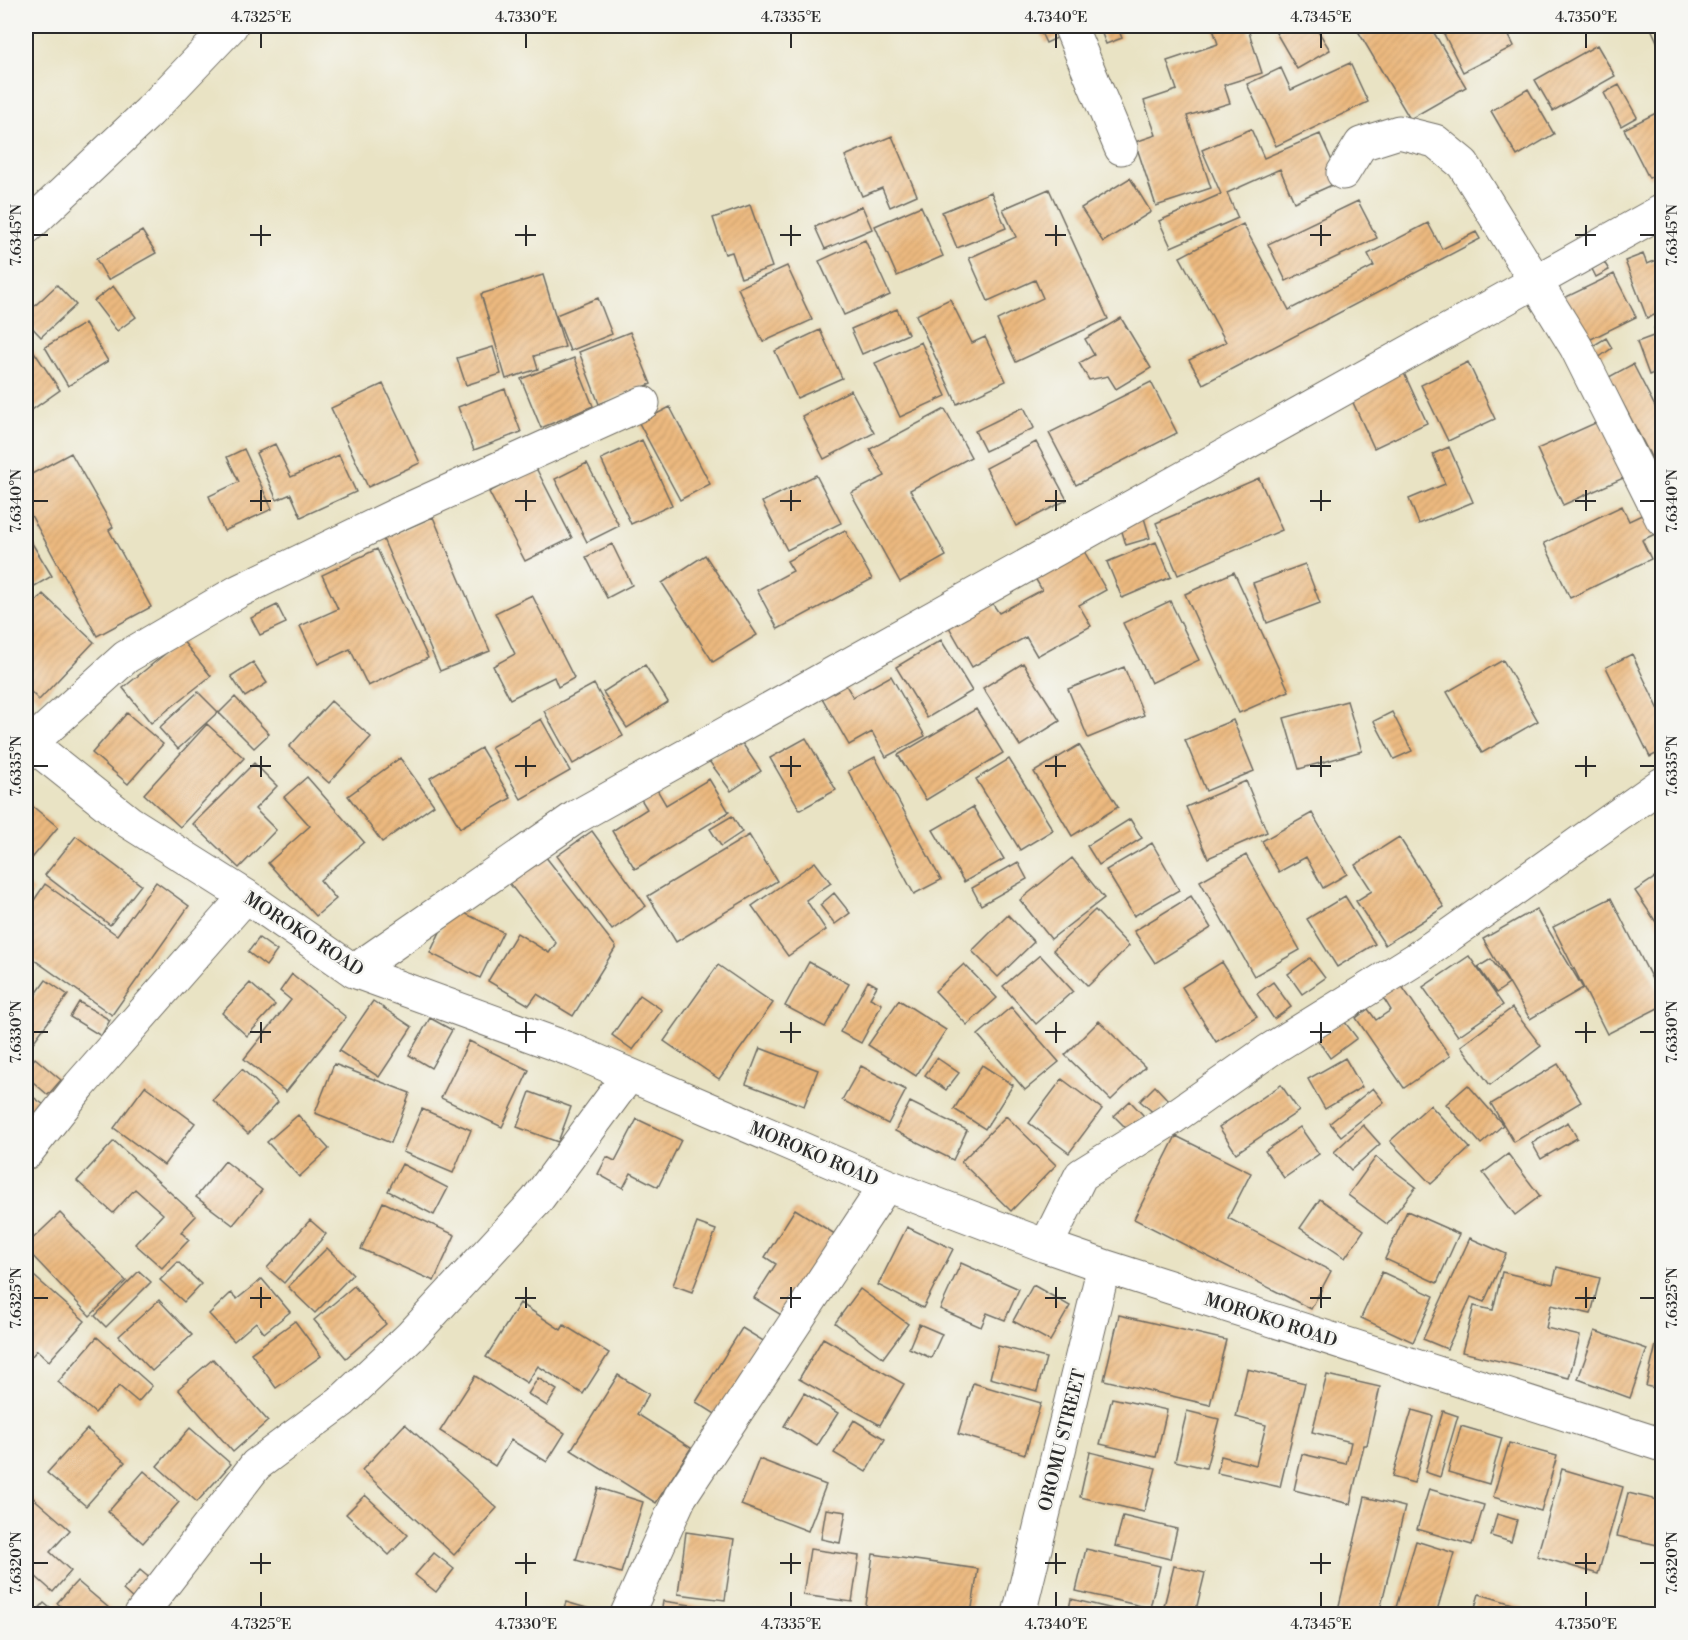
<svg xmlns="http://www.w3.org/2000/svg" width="1688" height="1640" font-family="'Libre Bodoni',serif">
<defs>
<pattern id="building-hatch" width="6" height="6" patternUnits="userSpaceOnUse" patternTransform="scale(1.5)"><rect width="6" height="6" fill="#ecb97f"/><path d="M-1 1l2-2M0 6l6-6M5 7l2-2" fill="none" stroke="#cb9f6e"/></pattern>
</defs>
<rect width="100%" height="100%" fill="#f6f6f2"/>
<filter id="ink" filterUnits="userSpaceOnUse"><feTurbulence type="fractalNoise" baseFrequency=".0167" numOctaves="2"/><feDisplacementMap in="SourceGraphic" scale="12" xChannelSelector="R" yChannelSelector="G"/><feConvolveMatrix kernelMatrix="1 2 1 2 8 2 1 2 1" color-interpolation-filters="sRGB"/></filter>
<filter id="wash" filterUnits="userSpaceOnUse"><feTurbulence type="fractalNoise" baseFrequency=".008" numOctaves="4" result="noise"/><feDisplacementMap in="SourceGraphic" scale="24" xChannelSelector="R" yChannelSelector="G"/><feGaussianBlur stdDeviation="1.35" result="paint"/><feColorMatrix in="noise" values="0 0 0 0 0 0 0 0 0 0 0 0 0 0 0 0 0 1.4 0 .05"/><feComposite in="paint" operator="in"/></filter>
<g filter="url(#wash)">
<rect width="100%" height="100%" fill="#e9e3c4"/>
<g id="blocks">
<!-- building -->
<path fill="url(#building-hatch)" d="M1038 26H1069L1072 31 1046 43Z
M1099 26H1117L1122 38 1106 44Z
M1212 26H1247L1262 73 1224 85 1230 103 1187 116 1211 188 1156 206 1135 142 1156 135 1144 101 1177 90 1167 61 1218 44Z
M1284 26H1315L1330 50 1297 69 1275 31Z
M1355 26H1430L1466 87 1410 119Z
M1440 26H1504L1514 46 1463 72Z
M1650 26H1662V44L1659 46Z
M1597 45 1615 76 1553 111 1535 80Z
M1350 63 1368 102 1276 146 1247 84 1281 68 1291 90Z
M1619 85 1637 117 1621 126 1604 93Z
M1528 89 1554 134 1517 156 1491 111Z
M1662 110V172L1649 178 1624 129Z
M1251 129 1264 158 1320 134 1341 181 1294 202 1280 169 1227 193 1238 218 1171 247 1159 221 1221 194 1202 150Z
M892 136 917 195 890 207 882 188 862 196 845 156Z
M1130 178 1151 212 1103 242 1081 208Z
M1049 189 1108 319 1016 362 997 320 1043 298 1035 280 988 301 969 258 1016 237 1003 209Z
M991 192 1006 228 957 248 942 212Z
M1358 201 1377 238 1286 281 1268 244Z
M750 205 772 267 741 278 732 252 725 254 713 218Z
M862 206 872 229 825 249 815 227Z
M921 206 943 256 897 276 875 226Z
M1428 223 1442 249 1476 232 1480 239 1203 384 1189 360 1226 342 1180 257 1243 224 1289 310 1374 266 1368 254Z
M142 231 156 253 108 280 96 259Z
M865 240 890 295 844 315 819 261Z
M1643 254 1647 264 1662 258V312L1647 318 1625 261Z
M1604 262 1609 270 1596 277 1592 269Z
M787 266 812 320 763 342 738 288Z
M1614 274 1636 317 1585 342 1564 298Z
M543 275 565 347 534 356 538 369 506 379 481 294Z
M57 285 76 305 41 337 26 321V314Z
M113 286 136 317 117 331 94 301Z
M598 298 612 334 570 351 556 315Z
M950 299 972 343 985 337 1006 381 957 404 916 315Z
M897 309 908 334 862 354 851 329Z
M1121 318 1151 368 1116 389 1108 376 1089 380 1079 363 1094 355 1085 339Z
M85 323 108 361 68 386 45 347Z
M1662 324V370L1649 375 1637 342 1656 335 1654 328Z
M820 330 842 378 797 398 775 351Z
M630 332 651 384 599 404 579 352Z
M1606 338 1612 348 1598 358 1591 347Z
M26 340 60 390 26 414Z
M921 342 946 396 900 417 875 363Z
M493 347 501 374 466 385 457 358Z
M574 358 593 406 541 428 521 379Z
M1468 362 1495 419 1448 441 1421 385Z
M1633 364 1662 420V466L1657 468 1609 377Z
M1403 371 1427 423 1374 448 1350 396Z
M1151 382 1177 433 1076 485 1049 433Z
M383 384 420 463 368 487 331 408Z
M505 389 521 432 474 450 458 407Z
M851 390 874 433 824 459 802 416Z
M1662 390V409L1655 394Z
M670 407 710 484 680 500 639 423Z
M1024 407 1034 428 985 451 975 431Z
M945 409 971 457 910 490 946 556 900 582 851 493 885 476 870 449Z
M1602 420 1628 476 1563 505 1537 449Z
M642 440 672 505 631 524 601 459Z
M1036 442 1067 500 1016 526 986 468Z
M275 444 291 477 339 455 356 492 301 517 291 494 277 500 256 453Z
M1449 447 1473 502 1419 524 1409 499 1445 484 1433 454Z
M244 449 272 509 224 531 209 496 239 482 227 457Z
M71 453 113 527 109 530 151 607 97 636 26 506V477Z
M587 463 619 526 587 542 555 479Z
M536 468 572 538 525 561 489 492Z
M816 475 841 523 787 550 762 502Z
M1259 478 1282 530 1178 575 1156 523Z
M1622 506 1629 521 1646 513 1655 534 1642 540 1651 559 1570 598 1544 543Z
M1142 511 1150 538 1126 545 1118 518Z
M433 517 490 651 440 671 383 539Z
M845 530 872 579 778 629 757 590 793 571 787 561Z
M30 540 52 576 26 591V543Z
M1156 542 1171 577 1122 598 1107 562Z
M612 544 632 585 607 598 586 557Z
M377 549 428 658 368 686 350 649 318 664 300 626 338 609 322 575Z
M1084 551 1106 590 1079 605 1091 626 1037 656 1026 637 972 667 949 627 992 603 999 613 1042 590 1035 578Z
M705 555 757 635 713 662 662 583Z
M1305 564 1320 603 1267 623 1253 583Z
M1234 572 1289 691 1239 713 1185 594Z
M43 594 94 642 39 700 26 687V612Z
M532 595 574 678 558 687 554 677 510 699 493 666 515 654 495 613Z
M1170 601 1199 660 1151 683 1123 623Z
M277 605 286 623 260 635 251 618Z
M182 640 211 676 151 723 123 688Z
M941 640 972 691 927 718 896 667Z
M1632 654 1660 712 1662 711V751L1650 757 1606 667Z
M1503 660 1538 721 1482 753 1447 692Z
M253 662 267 683 245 697 231 676Z
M1023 663 1060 721 1020 746 983 688Z
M645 665 668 702 627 728 603 692Z
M1124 667 1144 715 1088 738 1068 689Z
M891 676 925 736 886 757 872 732 849 745 817 689 841 677 853 697Z
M594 684 623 736 573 764 544 711Z
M198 692 218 712 178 749 159 728Z
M235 697 269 734 254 748 219 713Z
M331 701 371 737 329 783 289 747Z
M1347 701 1362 751 1299 769 1284 718Z
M976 709 1003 753 926 800 898 755Z
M1392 712 1412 751 1394 759 1374 721Z
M127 713 163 744 128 784 92 753Z
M541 719 570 771 521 799 491 747Z
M1233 720 1254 771 1206 791 1185 740Z
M207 724 244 758 180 827 144 794Z
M806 738 836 790 800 810 770 758Z
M740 740 761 771 731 791 709 761Z
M1079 745 1118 807 1072 836 1034 772Z
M481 748 511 798 460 828 430 778Z
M875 757 941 880 914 894 848 771Z
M400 758 434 805 382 842 348 796Z
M1009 759 1053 830 1020 850 976 779Z
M254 763 277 786 255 809 276 830 239 868 193 824Z
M307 777 364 842 320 880 336 899 316 916 268 863 310 826 284 797Z
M709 779 729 812 635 869 612 831 647 809 636 791 652 781 666 805Z
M1246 781 1267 832 1208 858 1186 807Z
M26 801 58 827 28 863 26 861Z
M973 807 1004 859 964 882 933 830Z
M1312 813 1347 874 1323 888 1306 857 1279 872 1262 841Z
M732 816 742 832 721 846 710 829Z
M1130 819 1142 838 1099 865 1087 846Z
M592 831 646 906 612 930 557 856Z
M749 835 777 881 676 942 648 896Z
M76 836 141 885 110 925 45 875Z
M1399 837 1444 907 1385 945 1356 901 1372 891 1355 865Z
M1152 843 1179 890 1134 916 1106 870Z
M1246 855 1300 950 1254 976 1200 881Z
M545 856 616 947 573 1016 537 994 529 1005 488 981 517 933 549 953 556 943 509 883Z
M1072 858 1104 898 1051 939 1020 900Z
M815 862 831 883 806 900 826 930 788 956 752 906Z
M1018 862 1027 879 981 905 972 888Z
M1662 873V931L1635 891Z
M156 882 189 906 112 1015 26 954V912L45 884 117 935Z
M26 884 34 890 26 903Z
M834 893 850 913 835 924 820 905Z
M1191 896 1211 928 1155 963 1134 931Z
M1345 896 1375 944 1337 967 1307 919Z
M1611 898 1662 999V1006L1607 1034 1553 927Z
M452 907 503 932 480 978 430 953Z
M1536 909 1583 988 1530 1019 1483 939Z
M1095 910 1129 946 1088 986 1053 950Z
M1008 915 1034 942 998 977 972 951Z
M259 938 277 951 266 966 248 952Z
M1040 955 1073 991 1036 1024 1003 986Z
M1469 956 1503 1005 1458 1036 1423 987Z
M1310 958 1325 978 1302 994 1288 974Z
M1491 959 1509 984 1496 993 1478 967Z
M809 962 849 984 825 1027 785 1006Z
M1222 962 1257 1017 1216 1042 1182 987Z
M964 964 997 998 967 1025 935 991Z
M718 965 773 1003 719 1079 664 1041Z
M292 974 346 1017 286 1092 244 1059 291 1000 280 991Z
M46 980 68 995 26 1052V1008Z
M868 981 877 986 870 998 882 1004 861 1043 840 1032Z
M1273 982 1291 1007 1274 1019 1257 994Z
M1399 982 1450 1056 1404 1088 1356 1018 1368 1009 1376 1020 1391 1010 1381 994Z
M250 983 275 1005 247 1036 222 1013Z
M640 995 662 1010 633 1050 612 1035Z
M899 1000 946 1030 916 1076 868 1045Z
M373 1001 412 1027 379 1077 339 1051Z
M79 1002 110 1020 101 1036 70 1017Z
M1011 1007 1059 1062 1025 1090 978 1035Z
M1512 1008 1541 1046 1490 1085 1461 1046Z
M430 1018 452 1030 431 1068 409 1055Z
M1099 1021 1145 1067 1111 1100 1065 1055Z
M1344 1021 1357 1038 1330 1058 1317 1039Z
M469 1041 529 1070 502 1127 441 1098Z
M760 1048 818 1070 804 1106 746 1084Z
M35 1058 61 1080 48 1095 26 1076V1069Z
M937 1058 959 1073 946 1090 925 1075Z
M1345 1058 1362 1087 1325 1109 1308 1079Z
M334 1064 410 1093 391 1143 315 1113Z
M1558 1064 1581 1102 1514 1142 1491 1104Z
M982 1065 1013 1085 985 1129 954 1109Z
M861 1066 906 1090 888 1124 842 1100Z
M242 1069 278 1102 248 1134 213 1100Z
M1062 1079 1102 1109 1069 1153 1029 1123Z
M1281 1085 1299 1111 1236 1153 1219 1127Z
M1468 1085 1503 1125 1481 1144 1446 1104Z
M145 1086 195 1123 164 1165 114 1128Z
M1155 1086 1169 1101 1156 1115 1140 1101Z
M1373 1088 1384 1102 1341 1136 1330 1123Z
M26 1092 47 1107 26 1136Z
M530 1092 571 1107 558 1142 517 1127Z
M1130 1101 1144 1116 1129 1131 1114 1116Z
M910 1102 967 1130 953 1160 895 1131Z
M1430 1105 1470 1148 1431 1184 1390 1141Z
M422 1109 471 1130 453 1173 403 1152Z
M298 1115 329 1149 299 1177 267 1142Z
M1006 1116 1056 1165 1011 1211 961 1162Z
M637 1119 681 1140 658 1187 631 1173 623 1188 598 1174 607 1157 615 1161Z
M1568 1122 1577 1138 1541 1159 1532 1143Z
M1363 1125 1380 1144 1351 1170 1334 1152Z
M1300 1127 1319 1154 1284 1178 1265 1151Z
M1176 1136 1251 1173 1228 1218 1331 1271 1311 1309 1134 1219Z
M114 1141 196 1216 181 1232 189 1240 162 1268 135 1244 163 1214 135 1189 113 1213 77 1181Z
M1508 1154 1540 1196 1515 1215 1483 1173Z
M1376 1157 1416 1187 1387 1224 1348 1195Z
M225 1161 262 1190 233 1225 196 1197Z
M402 1164 448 1188 434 1215 388 1191Z
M1320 1199 1364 1230 1345 1258 1300 1228Z
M383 1202 455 1235 434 1281 361 1249Z
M795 1209 846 1241 794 1323 754 1298 776 1264 765 1257Z
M1407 1211 1459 1234 1437 1283 1385 1259Z
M60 1213 126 1281 90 1316 26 1249V1245Z
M310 1220 326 1234 284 1283 267 1268Z
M697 1223 716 1230 692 1292 673 1285Z
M907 1227 953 1249 923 1308 878 1285Z
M1470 1238 1506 1254 1484 1302 1471 1297 1447 1349 1423 1339Z
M327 1248 353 1274 315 1313 288 1287Z
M178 1262 201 1284 184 1302 160 1280Z
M961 1263 1019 1289 1005 1320 987 1313 981 1327 940 1309Z
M1557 1267 1600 1278 1591 1314 1551 1305 1546 1328 1580 1336 1569 1378 1462 1352 1474 1306 1493 1310 1502 1272 1553 1284Z
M26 1269 85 1321 49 1361 37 1350 26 1363Z
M139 1271 151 1282 106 1327 95 1316Z
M1382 1272 1434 1296 1413 1342 1361 1318Z
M262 1279 290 1312 264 1333 256 1322 234 1341 209 1314 231 1293 237 1299Z
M1033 1285 1070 1306 1050 1341 1013 1321Z
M354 1286 386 1324 346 1358 314 1320Z
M860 1289 908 1324 883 1358 835 1323Z
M159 1300 192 1335 152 1371 119 1336Z
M520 1303 561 1330 564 1325 609 1353 583 1394 538 1366 527 1383 486 1357Z
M1119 1315 1226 1340 1210 1405 1104 1380Z
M295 1321 321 1356 276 1388 251 1353Z
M919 1324 942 1334 931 1358 909 1348Z
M742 1328 775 1348 728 1422 696 1402Z
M1595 1331 1647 1349 1630 1398 1578 1379Z
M97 1337 152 1386 138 1402 119 1386 95 1413 58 1382Z
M823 1338 904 1384 880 1425 799 1379Z
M1656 1345 1662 1346V1390L1646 1386Z
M998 1346 1046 1358 1037 1391 990 1378Z
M213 1359 268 1421 233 1452 178 1389Z
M1247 1369 1305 1383 1280 1487 1217 1473 1221 1456 1256 1465 1266 1425 1236 1417Z
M618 1375 649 1394 637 1414 691 1448 656 1503 571 1450Z
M1327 1375 1380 1387 1367 1445H1364L1350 1504 1294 1490 1302 1454 1346 1464 1351 1442 1312 1432Z
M475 1376 565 1433 547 1462 511 1440 495 1466 440 1431Z
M538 1378 557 1390 547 1406 528 1394Z
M973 1383 1041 1403 1025 1454 958 1434Z
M804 1393 838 1413 817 1446 784 1426Z
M1112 1398 1167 1410 1156 1457 1100 1444Z
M1412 1410 1433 1416 1414 1483 1392 1477Z
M1187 1411 1219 1419 1206 1468 1175 1461Z
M1443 1411 1458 1416 1440 1477 1425 1472Z
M854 1420 885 1439 866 1472 834 1453Z
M405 1424 497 1508 454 1555 362 1470Z
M1461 1426 1502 1438 1489 1484 1448 1472Z
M190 1428 231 1464 197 1502 157 1466Z
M87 1429 125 1462 86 1506 47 1473Z
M1509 1443 1557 1456 1541 1511 1493 1497Z
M1090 1452 1156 1468 1144 1512 1080 1497Z
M759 1459 826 1485 808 1531 741 1505Z
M1562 1469 1623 1487 1598 1574 1537 1556Z
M144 1471 179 1502 143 1543 108 1512Z
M598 1488 643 1502 621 1573 576 1560Z
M1429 1489 1484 1505 1472 1545 1417 1529Z
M1628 1493 1662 1501V1546L1617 1536Z
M365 1495 408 1535 389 1555 346 1514Z
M31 1496 70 1530 50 1552 71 1571 53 1592 26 1568V1502Z
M1365 1497 1405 1507 1379 1614H1337Z
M826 1509 846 1512 840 1543 821 1539Z
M1497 1514 1517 1520 1511 1542 1491 1536Z
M1123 1516 1177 1529 1170 1559 1115 1546Z
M686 1532 734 1539 725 1600 678 1594Z
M1416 1541 1454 1553 1436 1614H1394Z
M810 1549 859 1556 852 1602 803 1595Z
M1086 1549 1160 1566 1150 1608 1076 1591Z
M434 1553 454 1569 436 1592 415 1575Z
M873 1554 978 1569 971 1614H878L865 1613Z
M1174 1566 1205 1573 1195 1614H1162Z
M140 1570 152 1580 134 1600 123 1590Z
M77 1581 116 1614H70L57 1603Z
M1479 1594 1523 1607 1521 1614H1473Z
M1071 1599 1134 1614H1068Z
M663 1601 733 1611 732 1614H661Z
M566 1602 607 1614H562Z
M44 1603 57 1614H34Z"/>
</g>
</g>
<g filter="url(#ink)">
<use href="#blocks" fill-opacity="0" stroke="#6e6b61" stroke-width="1.5"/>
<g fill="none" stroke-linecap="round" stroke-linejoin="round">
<defs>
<path id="minor" d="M1070 26 1121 148
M1343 173 1361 144 1399 132 1435 141 1463 164 1576 347 1662 519
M26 228 149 112 231 26
M26 740 129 822 246 896 354 971 574 1051 886 1185 1046 1246 1104 1266 1662 1445
M26 746 30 744 126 657 239 591 398 514 643 403
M354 971 576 817 1662 211
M26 1153 80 1085 246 896
M1046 1246 1081 1175 1171 1119 1268 1051 1416 959 1662 784
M141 1614 256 1465 342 1401 411 1336 536 1201 629 1075
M627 1614 680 1497 886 1185
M1019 1614 1104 1266"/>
</defs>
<!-- minor casing -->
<use href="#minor" stroke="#6e6b61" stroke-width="35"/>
<!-- minor -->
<use href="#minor" stroke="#fff" stroke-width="33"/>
</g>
</g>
<!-- ticks -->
<path fill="none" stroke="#2b2b2b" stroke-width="2" d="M261 33V48M526 33V48M791 33V48M1056 33V48M1321 33V48M1586 33V48M261 225V246M526 225V246M791 225V246M1056 225V246M1321 225V246M1586 225V246M33 235H48M250 235H271M515 235H536M780 235H801M1045 235H1066M1310 235H1331M1575 235H1596M1640 235H1655M261 490V511M526 490V511M791 490V511M1056 490V511M1321 490V511M1586 490V511M33 501H48M250 501H271M515 501H536M780 501H801M1045 501H1066M1310 501H1331M1575 501H1596M1640 501H1655M261 756V777M526 756V777M791 756V777M1056 756V777M1321 756V777M1586 756V777M33 766H48M250 766H271M515 766H536M780 766H801M1045 766H1066M1310 766H1331M1575 766H1596M1640 766H1655M261 1022V1043M526 1022V1043M791 1022V1043M1056 1022V1043M1321 1022V1043M1586 1022V1043M33 1032H48M250 1032H271M515 1032H536M780 1032H801M1045 1032H1066M1310 1032H1331M1575 1032H1596M1640 1032H1655M261 1287V1308M526 1287V1308M791 1287V1308M1056 1287V1308M1321 1287V1308M1586 1287V1308M33 1298H48M250 1298H271M515 1298H536M780 1298H801M1045 1298H1066M1310 1298H1331M1575 1298H1596M1640 1298H1655M261 1553V1574M526 1553V1574M791 1553V1574M1056 1553V1574M1321 1553V1574M1586 1553V1574M33 1563H48M250 1563H271M515 1563H536M780 1563H801M1045 1563H1066M1310 1563H1331M1575 1563H1596M1640 1563H1655M261 1592V1607M526 1592V1607M791 1592V1607M1056 1592V1607M1321 1592V1607M1586 1592V1607"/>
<g text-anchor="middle" stroke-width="5" stroke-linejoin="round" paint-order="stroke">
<!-- street labels -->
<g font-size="18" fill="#2b2b2b" stroke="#f6f6f2">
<text transform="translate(304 934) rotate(33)" y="6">MOROKO ROAD</text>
<text transform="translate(814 1154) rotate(23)" y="6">MOROKO ROAD</text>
<text transform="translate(1271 1320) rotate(18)" y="6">MOROKO ROAD</text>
<text transform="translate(1062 1440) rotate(-76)" y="6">OROMU STREET</text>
</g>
</g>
<!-- margin -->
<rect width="1688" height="1640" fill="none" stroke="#f6f6f2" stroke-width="66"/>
<rect x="33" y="33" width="1622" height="1574" fill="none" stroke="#2b2b2b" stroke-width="2"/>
<g font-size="15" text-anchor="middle" fill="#2b2b2b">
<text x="261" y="22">4.7325°E</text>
<text x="526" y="22">4.7330°E</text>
<text x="791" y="22">4.7335°E</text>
<text x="1056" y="22">4.7340°E</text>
<text x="1321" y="22">4.7345°E</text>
<text x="1586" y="22">4.7350°E</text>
<text transform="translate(16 235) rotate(-90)" y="5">7.6345°N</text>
<text transform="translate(1672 235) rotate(-90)" y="5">7.6345°N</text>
<text transform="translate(16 501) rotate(-90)" y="5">7.6340°N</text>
<text transform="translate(1672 501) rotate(-90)" y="5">7.6340°N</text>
<text transform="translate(16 766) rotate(-90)" y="5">7.6335°N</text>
<text transform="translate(1672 766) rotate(-90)" y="5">7.6335°N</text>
<text transform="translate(16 1032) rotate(-90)" y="5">7.6330°N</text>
<text transform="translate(1672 1032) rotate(-90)" y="5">7.6330°N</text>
<text transform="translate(16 1298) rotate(-90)" y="5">7.6325°N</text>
<text transform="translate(1672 1298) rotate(-90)" y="5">7.6325°N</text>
<text transform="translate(16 1563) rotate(-90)" y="5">7.6320°N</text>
<text transform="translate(1672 1563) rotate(-90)" y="5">7.6320°N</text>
<text x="261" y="1629">4.7325°E</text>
<text x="526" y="1629">4.7330°E</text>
<text x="791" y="1629">4.7335°E</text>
<text x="1056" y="1629">4.7340°E</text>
<text x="1321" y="1629">4.7345°E</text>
<text x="1586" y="1629">4.7350°E</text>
</g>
</svg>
